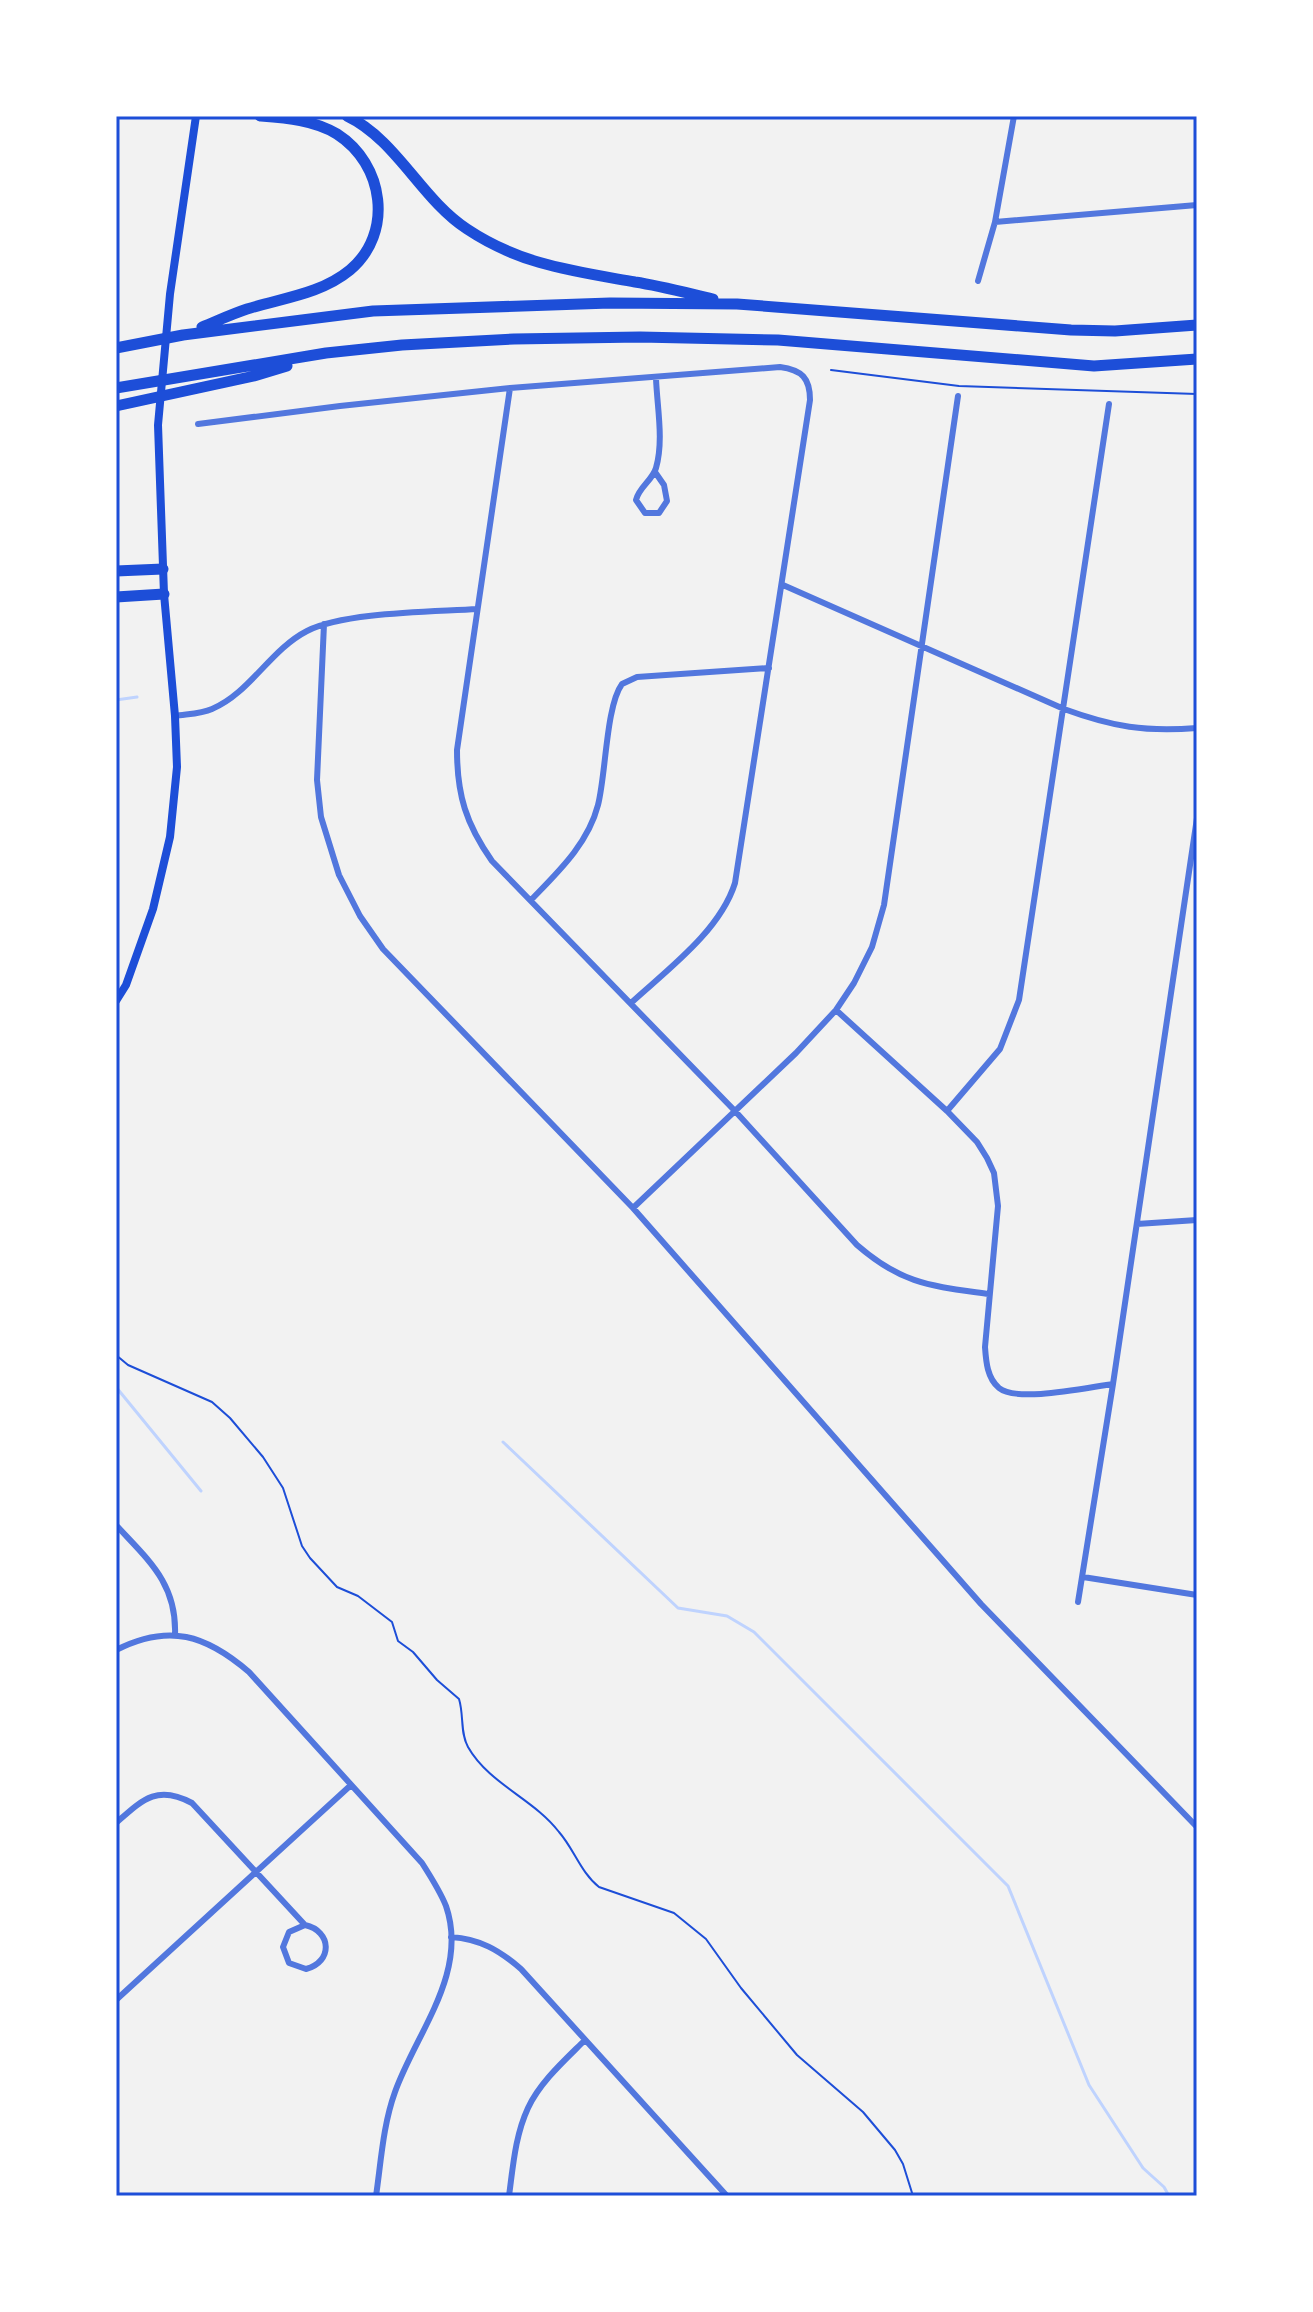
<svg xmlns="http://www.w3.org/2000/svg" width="1313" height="2312" font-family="Ubuntu,sans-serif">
<rect width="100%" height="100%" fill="#f2f2f2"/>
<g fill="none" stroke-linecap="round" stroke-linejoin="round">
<!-- stream -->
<path stroke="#bfd3fe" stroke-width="3" d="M116 700 137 697
M116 1387 201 1491
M503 1442 678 1608 727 1616 754 1632 1008 1886 1089 2085 1143 2168 1164 2187 1169 2196"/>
<!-- path -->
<path stroke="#1d4ed8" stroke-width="2" d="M831 370 959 386 1197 394
M116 1355 128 1365 212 1402 230 1418 263 1457 283 1488 302 1546 310 1558 337 1587 358 1596 392 1622 398 1641 413 1652 437 1680 459 1699C464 1715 460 1733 468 1747 489 1784 534 1799 559 1832 574 1849 581 1873 599 1887L674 1913 706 1939 741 1988 797 2055 863 2112 895 2150 903 2164 913 2196"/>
<!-- minor -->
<path stroke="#5277de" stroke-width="6" d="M995 222 1197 205
M978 281 995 222 1014 116
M510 388 457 750C457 795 466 824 492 861L735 1111 857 1245C903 1285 932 1286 989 1294
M198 424 340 406 510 388 780 367C802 370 810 378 810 400L735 883C720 931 667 970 631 1003
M655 472 664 485 667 501 659 513H645L636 500C639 487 652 481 656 468 664 440 657 407 656 378
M783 585 1064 709C1113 727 1145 732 1197 728
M324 624 317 780 321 817 339 875 360 916 383 949 633 1208 981 1604 1197 1827
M175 716C187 714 201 714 212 709 250 693 270 650 307 631 344 612 433 612 477 609
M531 900C558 872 588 844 598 805 606 774 606 706 622 684L637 677 769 668
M836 1010 947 1111 977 1142 987 1158 994 1173 998 1206 985 1347C986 1361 987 1378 999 1388 1017 1403 1089 1387 1113 1384
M947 1111 1000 1049 1019 1000 1109 404
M633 1208 796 1053 836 1010 854 983 872 947 884 905 958 396
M1137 1224 1197 1220
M116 1525C148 1560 177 1583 175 1635
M1083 1577 1197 1595
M1078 1602 1113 1384 1197 818
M116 1650C169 1623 206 1635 249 1672L422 1863C431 1877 440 1891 446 1906 469 1973 416 2033 395 2092 383 2125 381 2162 376 2196
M116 1823C142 1800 157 1784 192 1803L305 1925C332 1931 333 1962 306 1969L289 1963 283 1947 289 1932 305 1925
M451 1937C480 1939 499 1950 521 1969L727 2196
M116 2000 351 1785
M509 2196C513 2167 515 2136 528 2108 540 2082 565 2060 585 2040"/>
<!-- secondary -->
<path stroke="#1d4ed8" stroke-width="8" d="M116 1001 126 985 153 909 170 837 177 767 175 716 164 594 158 425 170 294 196 116"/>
<!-- motorway -->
<path stroke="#1d4ed8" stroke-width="11" d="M347 116C397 140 421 199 467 229 521 265 573 271 635 282 661 286 687 293 713 299
M202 327C217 321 232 314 247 309 282 298 321 294 350 270 394 233 384 164 337 134 314 120 286 118 260 116
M116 348 183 335 373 311 610 303 737 304 1071 330 1115 331 1197 325
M116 388 326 353 402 345 514 339 640 337 778 340 1094 366 1197 359
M116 406 254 376 287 366
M116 571 163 569
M116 597 164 594"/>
</g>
<!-- border -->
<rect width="1313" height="2312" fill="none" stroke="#ffffff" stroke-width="236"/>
<rect x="118" y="118" width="1077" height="2076" fill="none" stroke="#1d4ed8" stroke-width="3"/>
</svg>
